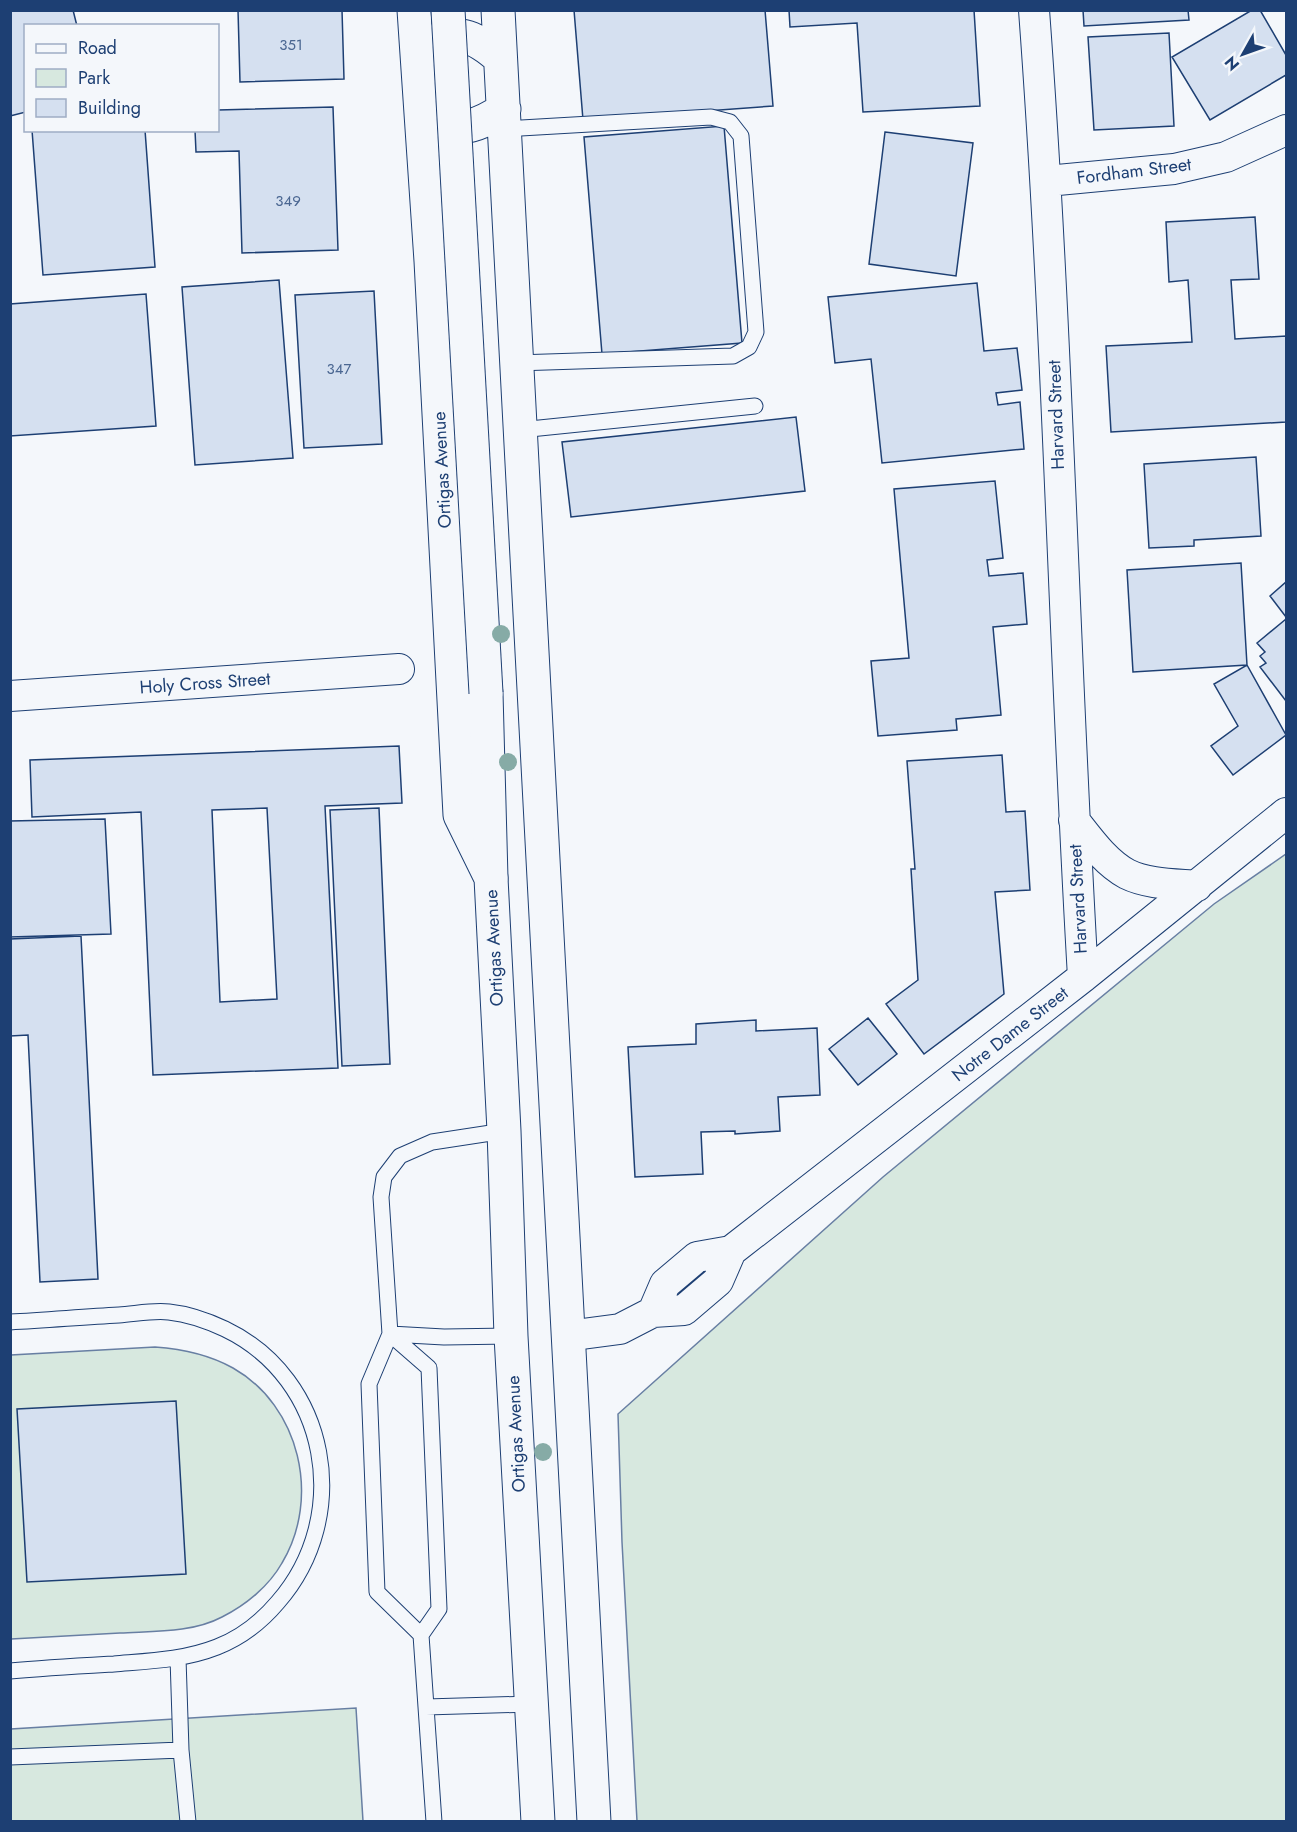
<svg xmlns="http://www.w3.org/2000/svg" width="1297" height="1832" font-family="Jost,sans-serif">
<rect width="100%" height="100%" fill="#f4f7fb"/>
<!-- green -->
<path fill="#d7e8df" stroke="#687fa3" stroke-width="1.5" d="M1286 854V1821H637L622 1542 618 1414 883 1177 1214 904Z
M155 1347C183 1349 208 1354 233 1368 300 1406 321 1498 282 1563 269 1586 246 1605 222 1617 192 1633 153 1631 120 1633 83 1635 47 1637 11 1639V1355Z
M356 1708 363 1821 11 1822V1729Z"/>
<!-- building -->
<path fill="#d5e0f0" stroke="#1d3f73" stroke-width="1.5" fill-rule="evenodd" d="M10 10H73L77 26H26V112L10 116Z
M238 10H342L344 79 240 82Z
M574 10H765L773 106 583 120Z
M789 10H974L980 106 863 112 857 23 790 27Z
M1083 10H1188L1189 20 1084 26Z
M1252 10H1260L1286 55V75L1210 120 1172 57Z
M1169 33 1174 126 1094 130 1088 37Z
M333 107 338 250 242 253 239 151 196 152 195 130H218V110Z
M724 126 742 343 602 354 584 137Z
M32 130H145L155 267 43 275Z
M885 132 973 143 956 276 869 264Z
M1255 217 1259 279 1231 280 1235 339 1286 336V422L1111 432 1106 346 1192 342 1188 280 1169 282 1166 222Z
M279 280 293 458 195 465 182 287Z
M977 283 984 351 1017 348 1022 390 996 393 998 405 1020 402 1024 449 882 463 871 359 835 363 828 297Z
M374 291 382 444 304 448 295 295Z
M146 294 156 426 10 436V304Z
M796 417 805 491 571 517 562 442Z
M1256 457 1261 536 1194 540V546L1149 548 1144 464Z
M995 481 1003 558 987 560 989 576 1023 573 1027 624 993 627 1001 715 956 719 957 730 878 736 871 661 909 658 894 489Z
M1241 563 1247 665 1133 672 1127 570Z
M1286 582V617L1270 596Z
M1286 619V701L1260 667 1266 663 1260 656 1265 652 1257 643Z
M1247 665 1286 735 1233 775 1211 746 1238 726 1214 684Z
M399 746 402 803 325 806 338 1068 153 1075 141 812 32 817 30 760ZM267 808 277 999 220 1002 212 810Z
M1002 755 1006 812 1025 811 1030 890 995 892 1004 994 924 1054 886 1004 918 980 911 869H915L907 761Z
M379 808 390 1064 342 1066 330 810Z
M105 819 111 934 10 937V821Z
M81 936 98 1279 40 1282 28 1035 10 1036V939Z
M868 1018 897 1054 858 1085 829 1049Z
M756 1020V1031L817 1028 820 1095 778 1097 780 1131 735 1134V1131L701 1132 703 1174 635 1177 628 1047 696 1044V1024Z
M176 1401 186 1574 27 1582 17 1409Z"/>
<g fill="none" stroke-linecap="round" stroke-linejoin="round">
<defs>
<path id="service" d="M505 129 711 117 730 122 741 136 756 332 749 347 733 356 516 363
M520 430 755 406
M10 1322C47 1320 83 1317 119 1315 135 1314 153 1310 169 1312 188 1314 208 1321 225 1329 329 1379 353 1516 278 1602 262 1621 240 1638 217 1647 184 1660 149 1661 114 1664 80 1666 45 1668 10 1671
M390 1334 429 1368 439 1609 421 1635 434 1822
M390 1334 444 1337 511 1336
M421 1635 377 1592 369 1384 390 1334 381 1197 384 1177 400 1156 432 1142 504 1131
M178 1658 181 1750
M426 1707 530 1704
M10 1757 181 1750 188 1822"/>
<path id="minor" d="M1034 10C1058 332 1064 655 1083 977
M1047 181 1174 169 1226 157 1286 130
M10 696 399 669
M1074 820C1089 839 1105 862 1127 874 1147 884 1174 884 1197 886
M653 1312 665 1284 697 1257 731 1251 1083 977 1286 813
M567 1336 620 1329 653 1312 684 1310 718 1281 731 1251"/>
<path id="primary" d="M414 10 431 261 460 815 491 878 504 1131 511 1336 538 1822
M498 10 594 1822
M425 48C454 25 476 37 500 58
M430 118C455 136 481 125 504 109"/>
<path id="trunk" d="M486 693 491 878"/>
</defs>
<!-- service casing -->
<use href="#service" stroke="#1d3f73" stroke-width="17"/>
<!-- minor casing -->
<use href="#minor" stroke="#1d3f73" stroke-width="32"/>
<!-- primary casing -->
<use href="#primary" stroke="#1d3f73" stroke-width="35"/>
<!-- trunk casing -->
<use href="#trunk" stroke="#1d3f73" stroke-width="35"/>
<!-- service -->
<use href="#service" stroke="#f4f7fb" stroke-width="15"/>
<!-- minor -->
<use href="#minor" stroke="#f4f7fb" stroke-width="30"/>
<!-- primary -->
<use href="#primary" stroke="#f4f7fb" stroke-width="33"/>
<!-- trunk -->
<use href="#trunk" stroke="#f4f7fb" stroke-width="33"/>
<defs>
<path id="trunk-bridge" d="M448 10 486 693"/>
</defs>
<!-- trunk-bridge casing -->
<use href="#trunk-bridge" stroke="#1d3f73" stroke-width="35" stroke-linecap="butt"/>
<!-- trunk-bridge -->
<use href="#trunk-bridge" stroke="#f4f7fb" stroke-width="33"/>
</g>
<!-- trees -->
<g fill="#86aba6">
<circle cx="501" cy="634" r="9"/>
<circle cx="508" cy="762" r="9"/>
<circle cx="543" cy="1452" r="9"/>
</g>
<g text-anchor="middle" stroke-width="4.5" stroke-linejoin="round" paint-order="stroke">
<!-- number labels -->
<g font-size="15" fill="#4b6792">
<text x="291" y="50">351</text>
<text x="288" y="206">349</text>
<text x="339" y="374">347</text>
</g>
<!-- street labels -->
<g font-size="18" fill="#1d3f73" stroke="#f4f7fb">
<text transform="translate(1134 171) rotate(-7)" y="6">Fordham Street</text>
<text transform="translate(1056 415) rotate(-92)" y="6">Harvard Street</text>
<text transform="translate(442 470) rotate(-93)" y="6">Ortigas Avenue</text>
<text transform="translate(205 683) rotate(-4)" y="6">Holy Cross Street</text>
<text transform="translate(1078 899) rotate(-93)" y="6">Harvard Street</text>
<text transform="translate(494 948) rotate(-93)" y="6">Ortigas Avenue</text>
<text transform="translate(1010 1034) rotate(-38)" y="6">Notre Dame Street</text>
<text transform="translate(516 1434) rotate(-93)" y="6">Ortigas Avenue</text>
</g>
</g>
<!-- border -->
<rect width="1297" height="1832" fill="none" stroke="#1d3f73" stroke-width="24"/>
<!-- legend -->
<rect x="24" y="24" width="195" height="108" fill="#f4f7fb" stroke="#9eadc5" stroke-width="1.5"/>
<rect x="36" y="44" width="30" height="9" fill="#f4f7fb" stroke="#9eadc5" stroke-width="1.5"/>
<text x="78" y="54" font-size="18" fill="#1d3f73">Road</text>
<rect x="36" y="69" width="30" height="18" fill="#d7e8df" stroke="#9eadc5" stroke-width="1.5"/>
<text x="78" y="84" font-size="18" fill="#1d3f73">Park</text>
<rect x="36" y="99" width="30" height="18" fill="#d5e0f0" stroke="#9eadc5" stroke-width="1.5"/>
<text x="78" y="114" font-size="18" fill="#1d3f73">Building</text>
<!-- north arrow -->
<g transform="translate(1243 54) rotate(230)" stroke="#f4f7fb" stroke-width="4.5" paint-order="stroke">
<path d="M0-4.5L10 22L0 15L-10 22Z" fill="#1d3f73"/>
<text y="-9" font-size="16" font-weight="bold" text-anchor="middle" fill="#1d3f73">N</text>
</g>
</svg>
